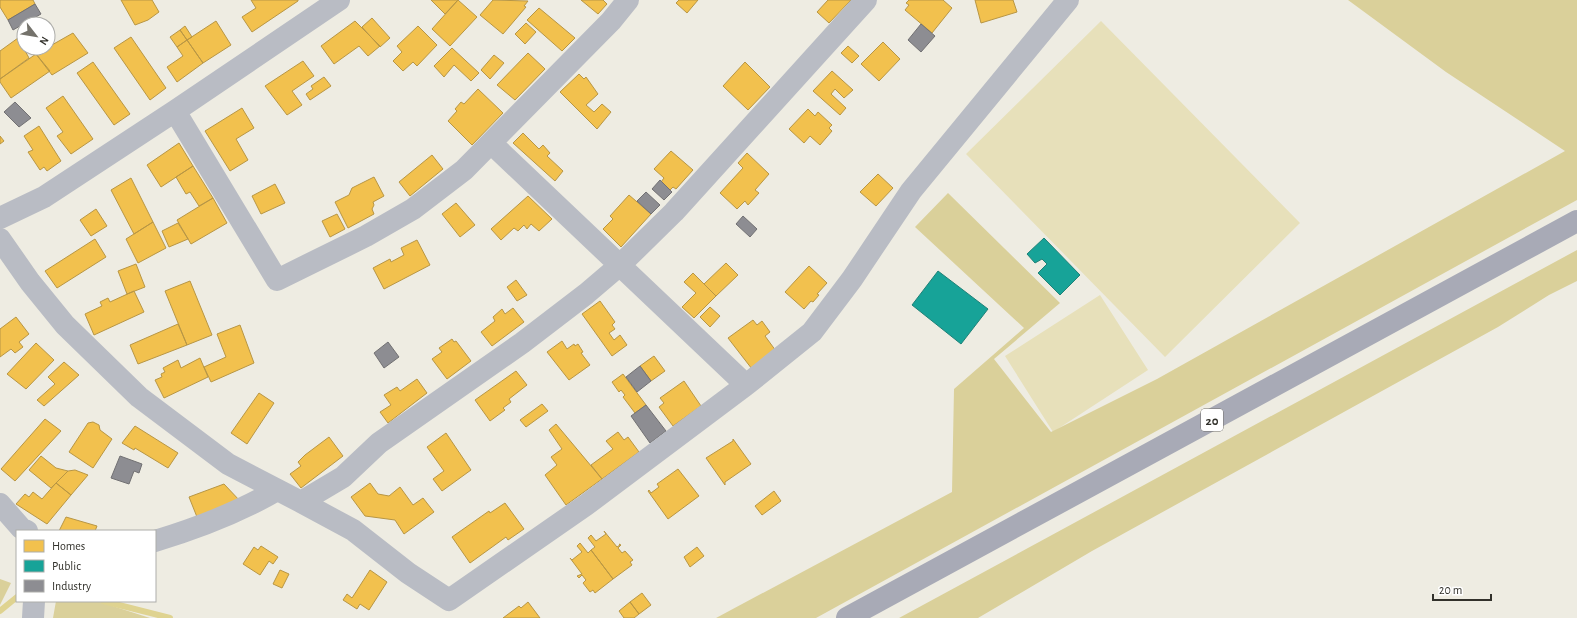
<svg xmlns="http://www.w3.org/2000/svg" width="1577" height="618" font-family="'Alegreya Sans',sans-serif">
<rect width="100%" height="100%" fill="#eeece2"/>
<!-- green -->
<path fill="#e7e0ba" d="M1101 21 1300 223 1165 357 966 154Z
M1100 295 1148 370 1053 432 1005 356Z"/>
<!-- forest -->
<path fill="#dad09a" d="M1348 0H1577V200L816 618H716L952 492 954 389 1024 328 915 227 948 193 1060 303 994 359 1051 432 1157 379 1565 151 1446 72Z
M1577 250V281L1549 295 1498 327 1092 551 978 618H899Z
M0 579 11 583 0 605Z
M56 601H97L150 618H53Z"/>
<!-- homes -->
<path fill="#f2c14e" stroke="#b89644" d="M0 0H33L35 4 8 20 0 7Z
M121 0H152L159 12 148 20 135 25Z
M251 0H298V1L252 32 242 17 256 8Z
M431 0H458L445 14Z
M458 0 477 17 450 46 432 29Z
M493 0 528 1 524 6 526 7 503 34 480 15Z
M581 0H603L607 4 598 14Z
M679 0H698L687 13 676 3Z
M828 0H851L829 23 817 12Z
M909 0H943L952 8 932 33 905 10 909 5 906 3Z
M975 0H1013L1017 12 981 23Z
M539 8 575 38 562 51 527 20Z
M372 18 390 38 380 47 362 27Z
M216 21 231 45 203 63 187 40Z
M355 21 380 46 368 56 359 46 334 64 321 46Z
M526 23 536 32 525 44 515 34Z
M185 26 192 37 187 40 180 30Z
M418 26 437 45 417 66 413 62 403 71 393 61 402 52 397 46Z
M180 30 187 40 177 47 170 37Z
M73 33 88 53 52 75 36 54Z
M131 37 166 88 150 100 114 48Z
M18 38 29 58 0 79V51Z
M187 40 203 63 177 82 167 67 183 56 177 47Z
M883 42 900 59 879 81 861 64Z
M848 46 859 56 852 63 841 53Z
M452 48 479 73 471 81 454 65 444 77 434 66Z
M528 53 545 69 515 100 497 85Z
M36 54 50 71 11 98 0 82V79Z
M494 55 504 63 490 79 481 70Z
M303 61 314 76 292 91 302 105 287 115 265 86Z
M93 62 130 114 114 125 77 73Z
M745 62 770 87 748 110 723 86Z
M832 71 853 90 844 98 835 89 831 94 846 108 840 115 813 91Z
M579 74 584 79 586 77 598 94 586 105 594 112 602 104 611 112 597 129 560 92Z
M324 77 331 86 310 100 306 94 313 89 311 86Z
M478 89 503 113 472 145 448 121 457 111 455 109 461 102 464 104Z
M63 96 93 139 71 154 57 136 63 132 46 108Z
M242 108 254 128 236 139 248 160 230 171 205 131Z
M808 109 815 116 818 112 832 125 829 128 832 131 820 145 810 136 804 143 789 129Z
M39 126 61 161 47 171 44 167 40 170 28 152 33 150 24 136Z
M523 133 539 149 543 145 550 153 547 156 563 171 555 181 513 143Z
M0 136 4 141 0 144Z
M179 143 193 166 161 187 147 165Z
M671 151 693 170 676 189 673 187 670 190 661 182 664 178 654 169Z
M747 153 769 174 755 190 759 193 748 205 745 201 737 209 720 193 743 168 738 163Z
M432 155 443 169 410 196 399 182Z
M193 166 213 198 199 206 190 192 186 194 176 177Z
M878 174 893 188 876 206 860 192Z
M374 177 384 196 373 202 374 205 372 209 374 214 348 228 335 202 349 195 352 188Z
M131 178 153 222 134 234 111 190Z
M275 184 285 203 261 214 252 196Z
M629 195 651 214 621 247 603 229 613 219 610 216Z
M528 196 552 219 539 231 531 224 527 229 524 225 518 231 514 228 501 240 491 229Z
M213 198 227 223 191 244 177 220Z
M456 203 475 225 460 237 442 214Z
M96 209 107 226 91 236 80 220Z
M337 214 345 229 330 237 322 221Z
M153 222 166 248 138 263 126 239Z
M178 223 188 239 169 247 162 231Z
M95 239 106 257 57 288 45 271Z
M417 240 430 265 384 289 373 268 390 259 391 262 404 255 401 248Z
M726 263 738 275 716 296 704 284Z
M136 264 145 287 127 294 118 271Z
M809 266 827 283 817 294 819 295 813 302 811 301 804 309 785 292Z
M693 273 716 296 694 318 682 307 696 293 684 282Z
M516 280 527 295 517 301 507 287Z
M190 281 212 335 187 345 165 291Z
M134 291 144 312 94 335 85 314 102 306 100 302 108 298 110 302Z
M600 301 615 322 612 325 615 329 609 333 614 340 620 335 627 345 612 356 582 314Z
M710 307 720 316 710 327 700 317Z
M513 308 524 322 492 346 481 332 495 321 493 317 502 309 505 314Z
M16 317 29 334 19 342 23 347 15 353 11 349 0 357V329Z
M753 320 757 325 762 321 770 332 765 336 776 351 752 369 728 338Z
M178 324 187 345 138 364 130 345Z
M240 325 254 363 211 382 204 367 226 357 217 334Z
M452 339 454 342 456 341 471 361 447 379 432 359 442 352 439 348Z
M562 341 567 349 574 344 575 346 578 344 583 352 581 353 590 365 569 380 547 352Z
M36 343 54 360 26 389 7 374Z
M654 356 665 371 651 381 640 366Z
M200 358 208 377 164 398 155 380 162 377 161 374 165 372 163 368 178 360 181 368Z
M64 362 79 375 44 406 37 400 55 384 48 377Z
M516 371 527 385 509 399 511 402 503 408 505 410 490 421 475 400Z
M623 374 646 405 635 413 623 397 625 395 621 390 619 392 612 382Z
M417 379 427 393 388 423 380 412 391 405 384 395 397 387 400 391Z
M684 381 701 406 673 426 659 407 664 403 660 398Z
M259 393 274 403 247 444 231 433Z
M542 404 548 411 526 427 520 420Z
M45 419 61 431 15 481 1 469Z
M93 422 99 425 100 430 112 439 93 468 69 452 88 423Z
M556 424 602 479 566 505 545 475 557 465 551 457 562 449 549 430Z
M135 426 178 453 168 468 135 448 134 450 122 443Z
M618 432 624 440 628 437 639 452 602 479 591 465 613 449 606 441Z
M446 433 471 470 442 491 433 479 444 471 427 447Z
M329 437 343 456 301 488 290 474 301 466 298 462 305 455Z
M733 439 751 464 725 482V485L706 458 733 441Z
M41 456 56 468 68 471 51 488 29 470Z
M678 469 699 496 668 519 648 491 649 490 651 493 659 487 657 484Z
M75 470 88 475 71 495 56 483 68 471Z
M56 483 71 495 47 524 16 504 25 494 29 497 33 492 42 499Z
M370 483 378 494 389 496 400 487 413 505 423 498 434 512 404 534 395 520 365 516 351 497Z
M224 484 241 502 197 517 189 497Z
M774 491 781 501 762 515 755 506Z
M505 503 524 529 508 540 506 537 470 563 452 537 489 511 490 513Z
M66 517 97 526 95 531H59Z
M604 531 617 547 620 545 619 544 621 545 618 548 622 553 625 551 633 560 630 562 632 565 613 579 591 550 595 547 588 538 591 535 596 541 606 534Z
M580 543 588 553 591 550 613 579 595 593 593 590 590 592 583 583 586 580 582 575 579 578 577 576 582 574 570 558 572 560 582 552 577 546Z
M261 546 278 557 273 564 269 561 260 575 243 564 254 547 258 550Z
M697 547 704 556 690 567 684 557Z
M280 570 289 574 282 588 273 584Z
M370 570 387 582 369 610 360 604 357 609 343 600 347 594 352 598Z
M642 593 651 605 639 614 630 602Z
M528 602 540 618H503L519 606 521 608Z
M630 602 639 614 634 618H624L619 611Z"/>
<!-- public -->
<path fill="#17a398" stroke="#1f8177" d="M1044 238 1080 275 1060 295 1038 273 1047 264 1042 259 1035 263 1027 254Z
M938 271 988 309 961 344 912 305Z"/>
<!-- industry -->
<path fill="#8d8d92" stroke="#727173" d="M35 4 41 14 13 30 8 20Z
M921 24 935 36 921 52 908 40Z
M15 102 31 118 19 127 4 112Z
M660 180 672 192 664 200 652 189Z
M646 192 660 205 651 214 637 201Z
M743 216 757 229 750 237 736 224Z
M388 342 399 357 384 368 374 353Z
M640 366 651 381 637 392 626 377Z
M646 405 666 431 650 443 631 416Z
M120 456 142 464 139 473 134 471 129 484 111 478Z"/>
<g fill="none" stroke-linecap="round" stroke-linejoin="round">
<!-- stream -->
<path stroke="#dfd390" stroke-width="6" d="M103 601 170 618
M0 611 17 597"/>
<!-- minor -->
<path stroke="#b9bcc4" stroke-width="22" d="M175 111 277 280 366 236 413 209 464 170 611 21 628 0
M0 218 44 197 175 111 339 0
M0 239 30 282 65 325 139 397 228 464 301 502 343 477 379 443 522 343 586 294 620 265 674 212 866 0
M746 385 812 332 852 279 911 191 1068 0
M301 502 353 530 408 573 449 600 586 505 746 385 491 143
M0 504 21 528 27 531
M155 541C198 528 238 513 277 490
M33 618 34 601"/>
<!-- major -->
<path stroke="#a8aab6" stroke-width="22" d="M847 618 1577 221"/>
</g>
<g text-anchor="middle" stroke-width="4" stroke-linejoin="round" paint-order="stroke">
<!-- shield labels -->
<rect fill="#fff" stroke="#706f6b" stroke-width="1" x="1201" y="409" width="22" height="22" rx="3"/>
<g font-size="13" font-weight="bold" fill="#32312b">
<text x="1212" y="425">20</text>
</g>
</g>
<!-- legend -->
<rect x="16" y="530" width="140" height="72" fill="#ffffff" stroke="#adadaa"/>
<rect x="24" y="540" width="20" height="12" fill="#f2c14e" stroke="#adadaa"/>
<text x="52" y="550" font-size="12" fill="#32312b">Homes</text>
<rect x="24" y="560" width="20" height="12" fill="#17a398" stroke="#adadaa"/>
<text x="52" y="570" font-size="12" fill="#32312b">Public</text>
<rect x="24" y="580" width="20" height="12" fill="#8d8d92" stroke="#adadaa"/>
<text x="52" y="590" font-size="12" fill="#32312b">Industry</text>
<!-- north arrow -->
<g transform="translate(36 36) rotate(121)"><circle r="19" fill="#ffffff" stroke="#adadaa"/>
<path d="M0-3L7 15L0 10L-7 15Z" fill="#74726b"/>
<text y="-6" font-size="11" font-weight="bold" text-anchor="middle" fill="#32312b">N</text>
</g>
<!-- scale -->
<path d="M1433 594v6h58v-6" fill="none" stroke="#32312b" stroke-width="2"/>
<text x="1439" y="594" font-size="12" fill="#32312b" stroke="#ffffff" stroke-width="3" paint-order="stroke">20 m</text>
</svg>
